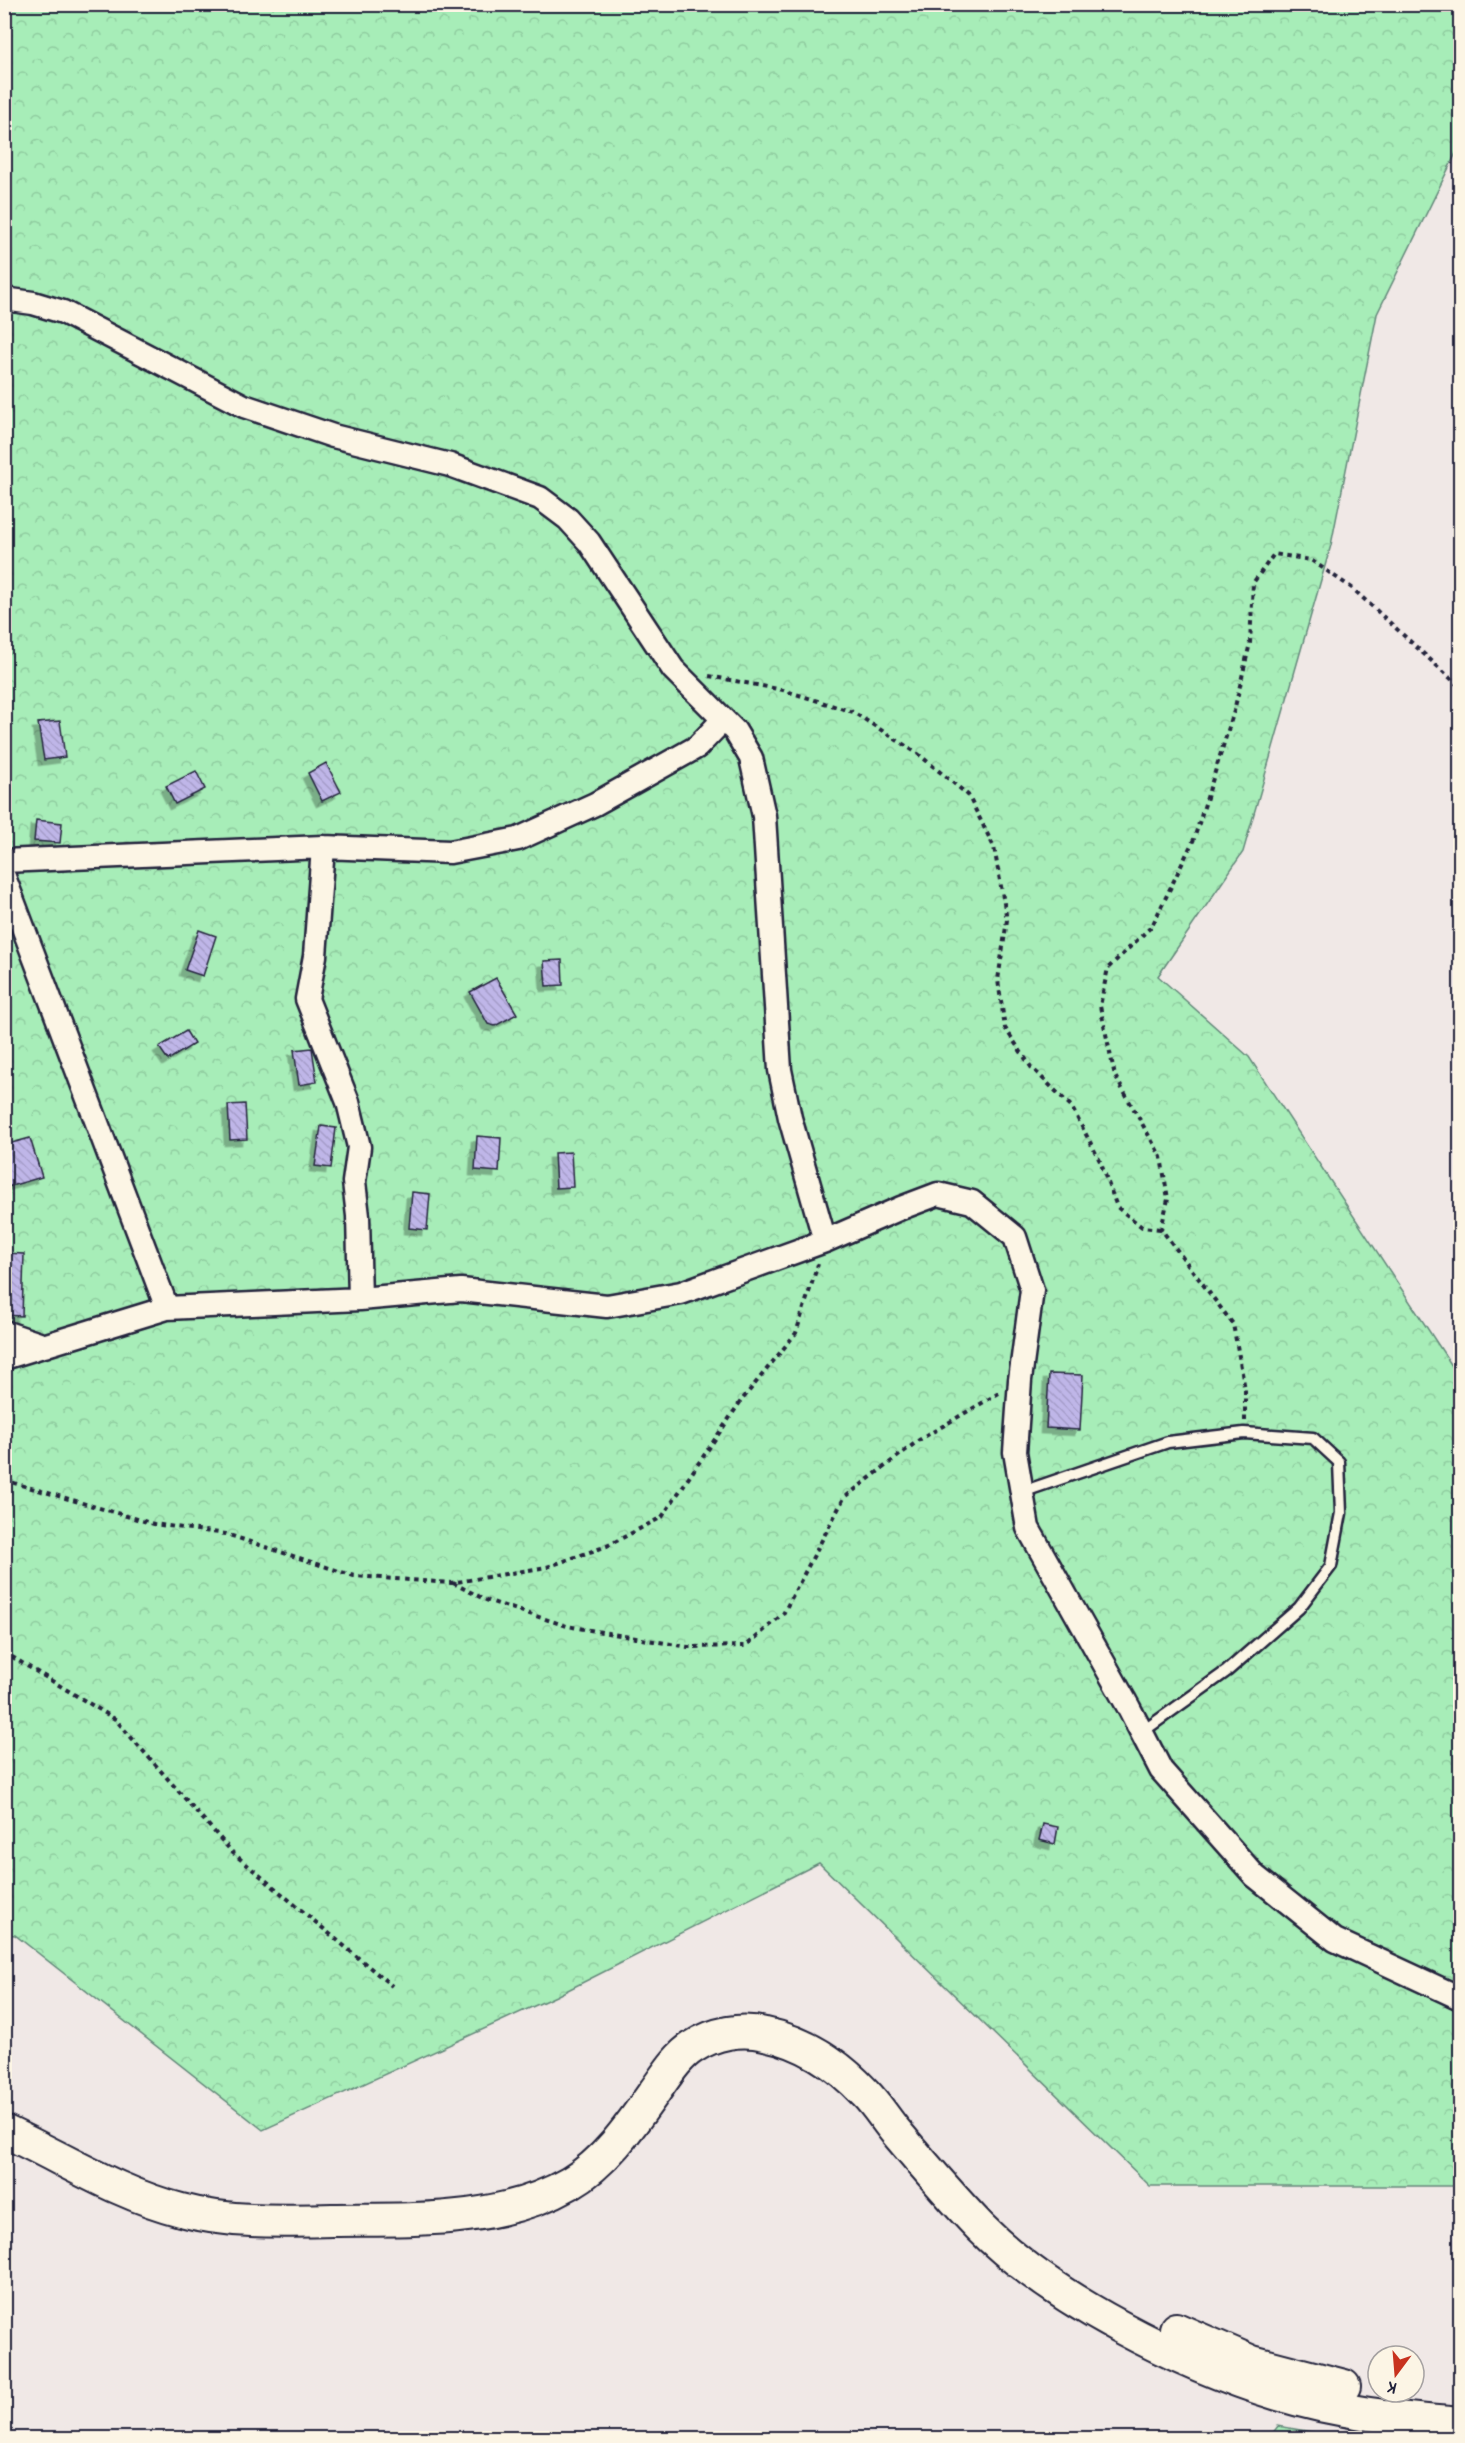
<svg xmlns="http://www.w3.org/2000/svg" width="1465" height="2443" font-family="'Patrick Hand',sans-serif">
<defs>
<pattern id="forest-crowns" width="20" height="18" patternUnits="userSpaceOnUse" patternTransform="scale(1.5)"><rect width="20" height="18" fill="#a7edb8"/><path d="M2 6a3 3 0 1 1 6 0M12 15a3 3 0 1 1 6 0" fill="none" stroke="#8fcb9f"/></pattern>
<pattern id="building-back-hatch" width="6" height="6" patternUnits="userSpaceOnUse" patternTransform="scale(1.5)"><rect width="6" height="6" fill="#bfb6e8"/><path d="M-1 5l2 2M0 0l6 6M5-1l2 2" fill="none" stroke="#a49cc8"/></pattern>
<filter id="shadow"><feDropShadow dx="-5.5" dy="5.5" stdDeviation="0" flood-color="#0004"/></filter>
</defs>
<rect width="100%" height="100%" fill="#f0e8e6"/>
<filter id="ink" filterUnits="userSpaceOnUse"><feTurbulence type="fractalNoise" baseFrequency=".0167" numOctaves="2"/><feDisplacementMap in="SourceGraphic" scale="12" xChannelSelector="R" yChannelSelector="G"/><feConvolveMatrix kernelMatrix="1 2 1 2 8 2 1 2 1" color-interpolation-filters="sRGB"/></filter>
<g filter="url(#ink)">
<!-- forest -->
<path fill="url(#forest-crowns)" stroke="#64887a" stroke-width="1.5" d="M4 5H1460V145L1377 314 1331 545 1243 852 1158 976 1249 1057 1460 1378V2186H1150L819 1863 556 1996 263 2130 15 1935 5 1934Z
M1278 2426 1345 2438H1269Z"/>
<!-- building -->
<path fill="url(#building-back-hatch)" stroke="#22223b" stroke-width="1.5" filter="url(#shadow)" d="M60 721 65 757 44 760 38 723Z
M326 763 341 792 322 801 308 773Z
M196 771 205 789 175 804 166 786Z
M36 820 62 823 60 843 34 841Z
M199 930 216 936 203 976 185 970Z
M562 960 563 985 546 986 544 961Z
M496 978 517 1014 495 1026 488 1024 470 992Z
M186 1031 194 1044 168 1060 159 1047Z
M312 1048 317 1082 299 1085 294 1050Z
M245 1104 247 1139 230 1140 228 1105Z
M321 1126 336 1128 331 1168 315 1166Z
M477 1136 501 1138 499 1172 475 1170Z
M30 1138 42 1177 4 1188V1145Z
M571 1152 573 1187 556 1188 554 1153Z
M412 1192 430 1194 427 1230 409 1228Z
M4 1253 24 1254 22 1316 4 1315Z
M1049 1374 1083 1375 1080 1430 1046 1428Z
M1043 1824 1058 1827 1055 1844 1039 1840Z"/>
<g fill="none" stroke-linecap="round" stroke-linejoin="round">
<defs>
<path id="service" d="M1022 1492 1168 1442 1244 1433 1313 1438 1339 1462 1341 1513 1331 1566 1299 1608 1227 1671 1142 1732"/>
<path id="minor" d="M4 299 33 303 63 312 244 406 333 436 450 465 540 498 568 519 589 542 673 669 735 731 751 758 764 816 780 1070 790 1118 825 1241
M323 847 315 956 307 999 348 1102 359 1147 354 1182 358 1216 360 1299
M4 861 323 847 450 852 518 839 595 804 697 747 723 720
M4 877 167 1308
M4 1332 45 1346
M4 1358 167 1308 360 1299 461 1290 607 1306 681 1293 825 1241 901 1208 938 1194 972 1202 1015 1237 1032 1290 1020 1380 1015 1452 1028 1528 1129 1708 1161 1770 1255 1876 1335 1940 1460 1998"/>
<path id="secondary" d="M4 2131C63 2158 118 2194 181 2210 229 2223 282 2221 332 2220 411 2219 499 2224 570 2183 606 2162 631 2125 655 2091 666 2076 677 2057 693 2047 714 2033 741 2028 765 2034 804 2042 838 2064 865 2093 877 2105 885 2119 896 2132 923 2164 951 2197 980 2227 1052 2300 1181 2364 1278 2394 1336 2412 1400 2419 1460 2424
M1176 2329 1252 2362 1344 2386"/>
</defs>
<!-- service casing -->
<use href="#service" stroke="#22223b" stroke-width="15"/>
<!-- minor casing -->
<use href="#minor" stroke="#22223b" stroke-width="27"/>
<!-- secondary casing -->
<use href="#secondary" stroke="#22223b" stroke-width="36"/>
<!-- path -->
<path stroke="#22223b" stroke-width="4" stroke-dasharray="4.5 4.5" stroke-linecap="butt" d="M709 676 783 690 853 712 917 753 968 795 994 847 1007 920 998 980 1005 1028 1031 1067 1071 1106 1100 1161 1117 1207 1142 1227 1161 1229
M1245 1421V1389L1233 1324 1161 1229 1168 1199 1161 1157 1115 1076 1100 1006 1108 968 1152 926 1194 839 1234 711 1250 643 1253 583 1274 554 1311 560 1352 588 1460 687
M4 1480 154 1524 226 1534 354 1576 451 1583 547 1567 607 1546 662 1517 741 1401 796 1333 818 1264
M453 1583 486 1600 567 1626 688 1647 746 1646 783 1614 844 1498 919 1440 999 1393
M4 1652 115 1719 233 1853 392 1986"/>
<!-- service -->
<use href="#service" stroke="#fcf5e5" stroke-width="10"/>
<!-- minor -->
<use href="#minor" stroke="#fcf5e5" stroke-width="22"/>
<!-- secondary -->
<use href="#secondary" stroke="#fcf5e5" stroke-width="32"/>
</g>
</g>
<!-- margin -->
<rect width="1465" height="2443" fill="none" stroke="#fcf5e5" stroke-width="24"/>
<rect x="12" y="12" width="1441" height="2419" fill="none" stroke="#22223b" stroke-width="2" filter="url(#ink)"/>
<!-- north arrow -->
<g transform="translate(1396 2374) rotate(196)"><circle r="28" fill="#fcf5e5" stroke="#a5a1a1" stroke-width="1.5"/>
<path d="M0-4.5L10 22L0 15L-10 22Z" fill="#c8321e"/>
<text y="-9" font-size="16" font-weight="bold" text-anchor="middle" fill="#22223b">K</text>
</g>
</svg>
